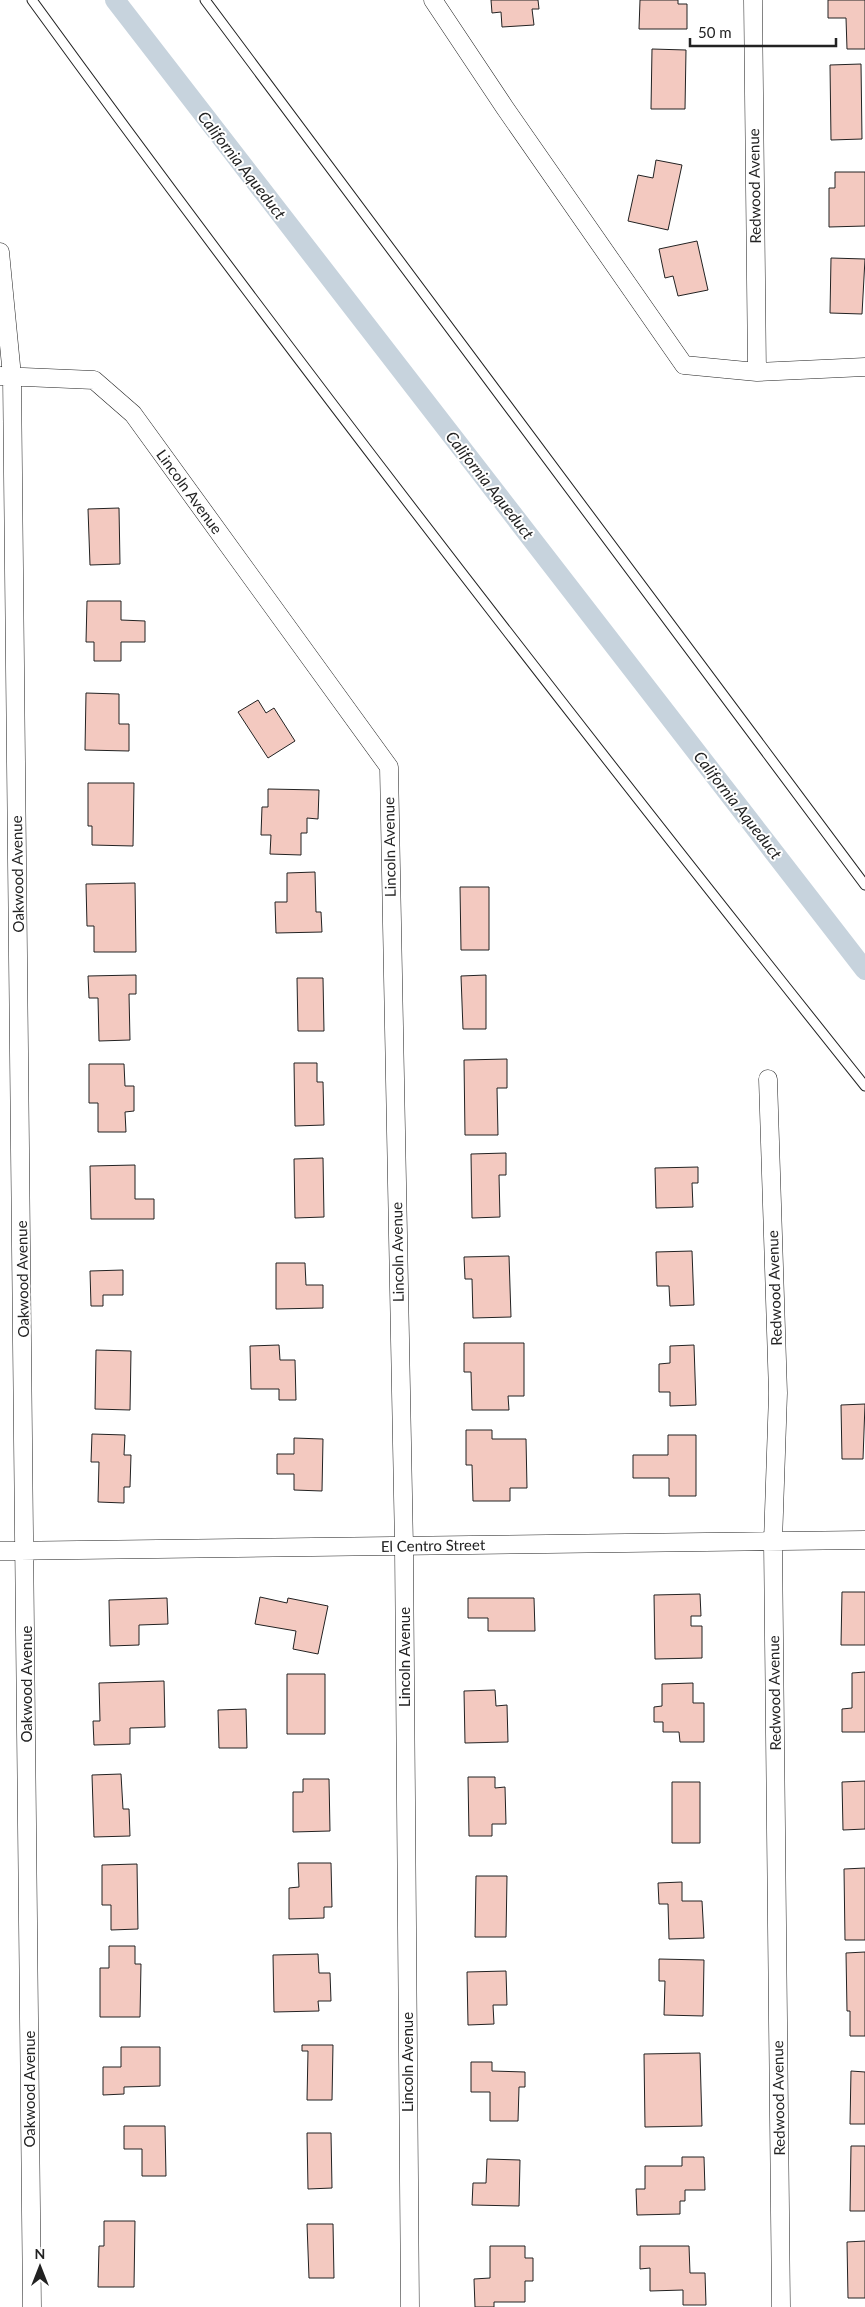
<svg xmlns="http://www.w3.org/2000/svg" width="865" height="2307" font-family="Lato,sans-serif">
<rect width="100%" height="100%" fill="#fff"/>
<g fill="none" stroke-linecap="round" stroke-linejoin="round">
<!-- canal -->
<path stroke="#c7d3dd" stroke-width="20" d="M115 0 865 970"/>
</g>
<!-- building -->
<path fill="#f3c9c0" stroke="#222" d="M491 0H538L539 9H532L534 25 502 27 501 12 492 13Z
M640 0H678V4H687V29H639Z
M828 0H865V49H847L846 18H828Z
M652 49 686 50 685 109H651Z
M861 64 862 139 831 140 830 65Z
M656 160 682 165 668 230 628 221 638 175 653 178Z
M835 172H865V226L829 227V188H835Z
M697 241 708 290 678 296 673 276 665 278 659 249Z
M831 258 865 259 862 314 830 313Z
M119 508 120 564 90 565 88 509Z
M87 601H121V620L145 621V642H121V661H94V642H86Z
M86 693 119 694V724H129V751L85 750Z
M258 700 266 713 274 708 295 741 268 758 238 712Z
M88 783H134L133 846 92 845V826H88Z
M268 789 319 790 318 819 307 818V833H301V855L270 854 271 835H261L262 807H268Z
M315 872 316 912H321L322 932 276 933 275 902H287V873Z
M135 883 136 952H94V926H87L86 884Z
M460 887H489V950H461Z
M136 975V994H129L130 1040 99 1041 98 998H89L88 976Z
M486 975V1029H463L461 976Z
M297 978H323L324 1031H298Z
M507 1059V1088H497L498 1135H465L464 1060Z
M294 1063H317V1082H323L324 1125 295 1126Z
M89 1064H124L125 1086H134V1111L125 1112 126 1132H98V1103H89Z
M506 1153V1175H499L500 1217 472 1218 471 1154Z
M323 1158 324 1217 295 1218 294 1159Z
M135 1165V1199H154V1219H91L90 1166Z
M698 1167V1183H692L693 1207 656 1208 655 1168Z
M692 1251 694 1305 670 1306 669 1286H657L656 1252Z
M509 1256 511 1317 473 1318 472 1279H465L464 1257Z
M276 1263H305L306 1285H323V1308L276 1309Z
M123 1270V1295H103V1306H91L90 1271Z
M464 1343H524V1396H508L509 1410H472L471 1372H464Z
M279 1345 280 1360H295L296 1400H279V1389H251L250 1346Z
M694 1345 696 1405 670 1406V1392H659V1364L670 1363V1346Z
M96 1350 131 1351 130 1410 95 1409Z
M865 1404 863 1459H842L841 1405Z
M466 1430H492V1439H526L527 1488H510V1501H473L472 1465H466Z
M92 1434 125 1435 124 1455H131L130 1487H124V1503L98 1502 99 1462H91Z
M668 1435H696V1496H669V1478H633V1455H668Z
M294 1438 323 1439 322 1491 294 1490V1474H277V1454H294Z
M842 1592H865V1645H841Z
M700 1594 701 1616H691V1626H702V1658L655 1659 654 1595Z
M260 1597 287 1603 288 1598 328 1606 318 1654 293 1649 296 1631 255 1624Z
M167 1598 168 1624 139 1625V1645L110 1646 109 1600Z
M468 1598H534L535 1631H488V1618H468Z
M865 1672V1732H842V1709L852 1708V1673Z
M287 1674H325V1734H287Z
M164 1681 165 1727 130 1728V1744L94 1745 93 1721H100L99 1683Z
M693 1683V1703H704V1742H680L679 1732H663V1722H654V1707L662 1706V1684Z
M495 1690 496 1706 507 1705 508 1742 465 1743 464 1691Z
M246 1709 247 1748H219L218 1710Z
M121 1774 123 1809H129L130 1836 94 1837 92 1775Z
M468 1777H495V1788L505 1787 506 1824H492V1836H469Z
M303 1779H329L330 1831 293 1832V1792H303Z
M865 1781V1829L843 1830 842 1782Z
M672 1782H700V1843H672Z
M298 1863H331L332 1907H324V1918L289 1919V1888L299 1887Z
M137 1864 138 1929 111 1930V1905H102V1865Z
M865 1868V1940H845L844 1869Z
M476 1876H507L506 1937H475Z
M682 1882V1901H702L704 1938 669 1939 668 1904H659L658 1883Z
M109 1946H135V1964H141L140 2017H100V1968H109Z
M865 1952V2036H850V2011H847L846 1953Z
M318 1954 319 1973H330L331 2001H318L319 2011 274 2012 273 1955Z
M659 1959 704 1960 703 2016 664 2015 665 1981H659Z
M506 1971 507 2005H493L494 2024 468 2025 467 1972Z
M302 2045H333L332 2100H307L308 2051H302Z
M121 2047H160V2086L124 2087V2094L103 2095V2067H121Z
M700 2053 702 2126 645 2127 644 2054Z
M471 2062H492V2071L525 2072V2087H519L518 2121H490V2092H471Z
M851 2071 865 2072V2124H850Z
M124 2126H165L166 2176H142V2149H124Z
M307 2133H331L332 2188 308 2189Z
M851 2146H865V2211H850Z
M682 2157H704L705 2190H685V2201H680V2214L637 2215 636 2189H645V2166H682Z
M487 2159 520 2160 519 2206 472 2205 473 2183H486Z
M104 2221H135L134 2287H98L99 2246H104Z
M307 2224H333L334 2278H309Z
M865 2241V2298H848L847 2242Z
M490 2246H525V2258H533V2281H525V2302H494V2307H475L474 2279 490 2278Z
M640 2246H689L690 2273H705L706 2305H683V2290L650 2291V2268L640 2269Z"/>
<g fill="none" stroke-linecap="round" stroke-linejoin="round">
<defs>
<path id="lane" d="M32 0C300 369 580 729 865 1086
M205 0 865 885"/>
<path id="street" d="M433 0 505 108 684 365 757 372 865 367
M753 0 757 372
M0 252 12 376 32 2307
M0 376 94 380 133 414 389 767 404 1547 410 2307
M768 1079 778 1393 773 1542 781 2307
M0 1551 865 1540"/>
</defs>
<!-- lane casing -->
<use href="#lane" stroke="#222" stroke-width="11"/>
<!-- street casing -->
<use href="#street" stroke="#222" stroke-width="19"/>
<!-- lane -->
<use href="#lane" stroke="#fff" stroke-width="9"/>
<!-- street -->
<use href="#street" stroke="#fff" stroke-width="18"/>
</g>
<g text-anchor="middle" stroke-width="4" stroke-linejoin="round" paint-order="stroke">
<!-- street labels -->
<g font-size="15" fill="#222" stroke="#fff">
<text transform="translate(755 186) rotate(-91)" y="5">Redwood Avenue</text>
<text transform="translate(189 492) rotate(54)" y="5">Lincoln Avenue</text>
<text transform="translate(390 847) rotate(-91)" y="5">Lincoln Avenue</text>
<text transform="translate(18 874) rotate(-91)" y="5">Oakwood Avenue</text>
<text transform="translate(398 1252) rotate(-91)" y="5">Lincoln Avenue</text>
<text transform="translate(23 1279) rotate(-91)" y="5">Oakwood Avenue</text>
<text transform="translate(775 1288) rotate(-92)" y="5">Redwood Avenue</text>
<text transform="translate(433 1546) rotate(-1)" y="5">El Centro Street</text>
<text transform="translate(405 1657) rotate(-90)" y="5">Lincoln Avenue</text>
<text transform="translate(27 1684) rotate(-90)" y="5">Oakwood Avenue</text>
<text transform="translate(775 1693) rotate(-91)" y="5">Redwood Avenue</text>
<text transform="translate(408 2062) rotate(-90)" y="5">Lincoln Avenue</text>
<text transform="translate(30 2089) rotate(-90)" y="5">Oakwood Avenue</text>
<text transform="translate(779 2098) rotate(-91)" y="5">Redwood Avenue</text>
</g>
<!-- water labels -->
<g font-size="16" font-style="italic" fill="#222" stroke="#fff">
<text transform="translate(242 165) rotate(52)" y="6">California Aqueduct</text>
<text transform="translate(490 485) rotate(52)" y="6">California Aqueduct</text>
<text transform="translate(738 805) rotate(52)" y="6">California Aqueduct</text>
</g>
</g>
<!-- north arrow -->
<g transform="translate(40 2267)" stroke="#ffffff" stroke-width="4" paint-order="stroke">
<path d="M0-4L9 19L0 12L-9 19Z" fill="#222222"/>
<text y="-8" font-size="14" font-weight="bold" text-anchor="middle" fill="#222222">N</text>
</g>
<!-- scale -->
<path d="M690 38v8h146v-8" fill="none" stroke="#222222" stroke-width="2.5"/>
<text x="698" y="38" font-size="15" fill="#222222" stroke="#ffffff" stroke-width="4" paint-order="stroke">50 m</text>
</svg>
